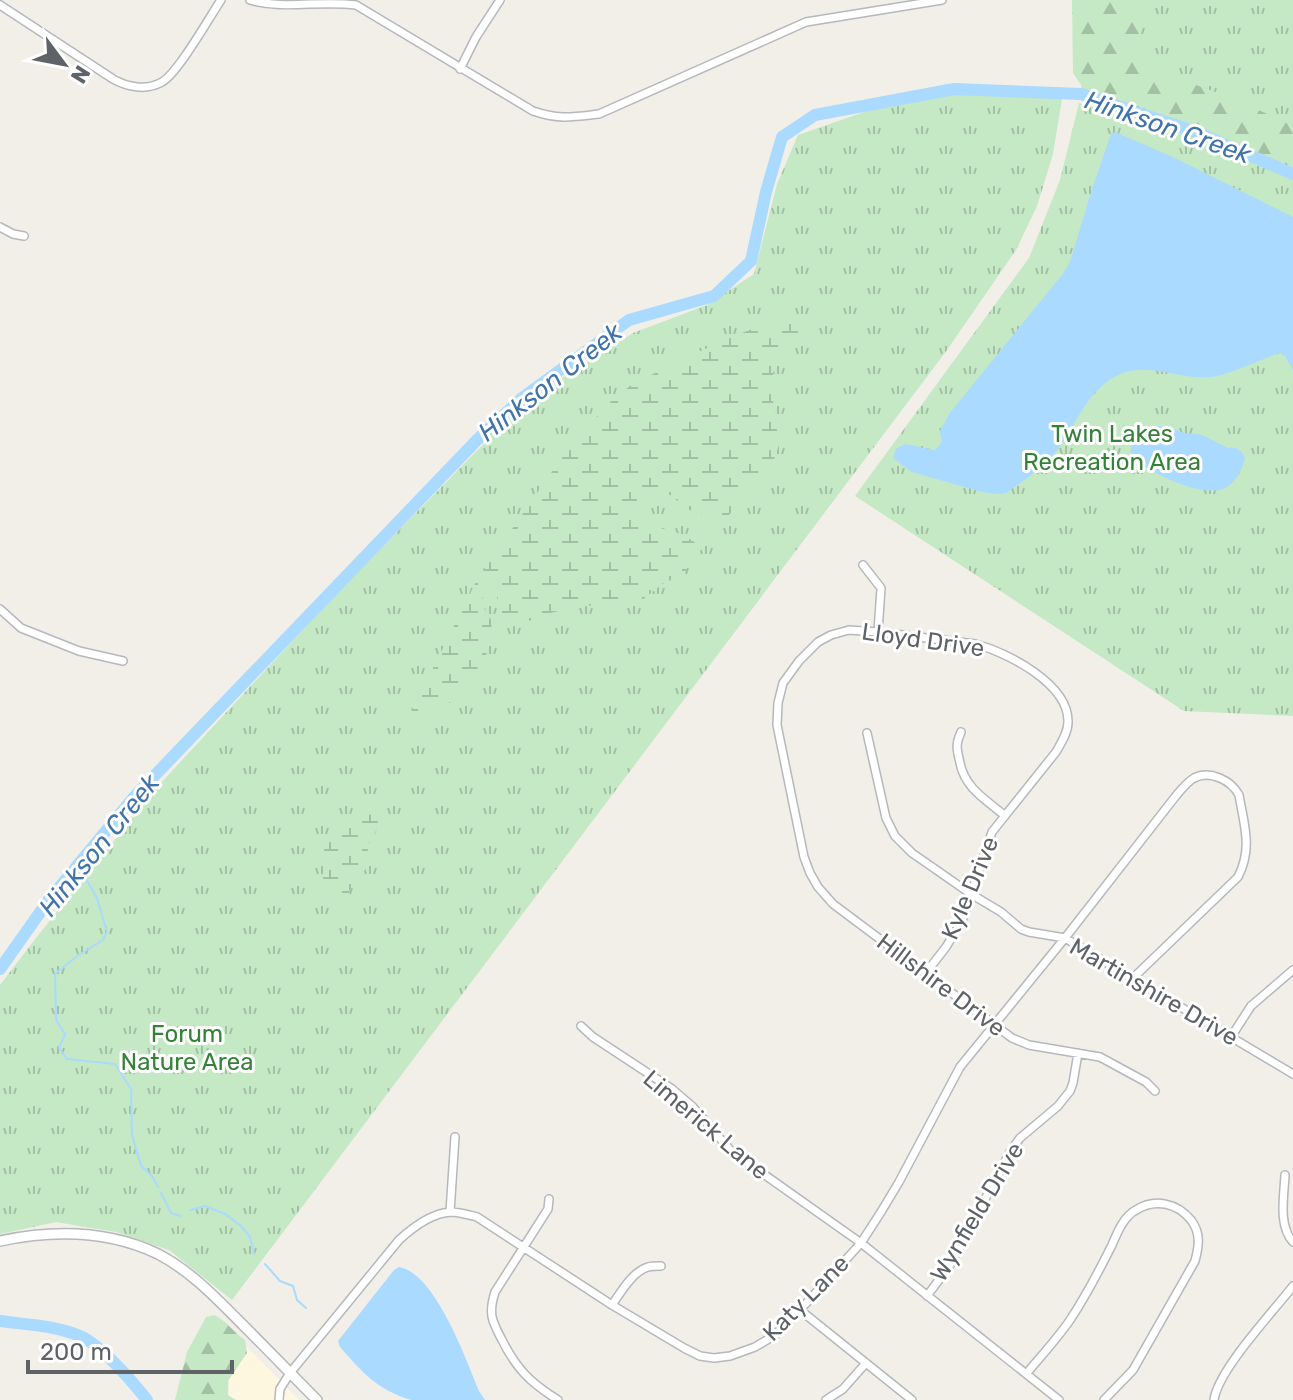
<svg xmlns="http://www.w3.org/2000/svg" width="1293" height="1400" font-family="Rubik,sans-serif">
<defs>
<pattern id="grass-tufts" width="24" height="20" patternUnits="userSpaceOnUse" patternTransform="scale(2)"><rect width="24" height="20" fill="#c5e8c5"/><path d="M3 7l-1-3M5 7V3M7 7l1-3M15 17l-1-3M17 17v-4M19 17l1-3" fill="none" stroke="#a3c0a4"/></pattern>
<pattern id="forest-firs" width="22" height="20" patternUnits="userSpaceOnUse" patternTransform="scale(2)"><rect width="22" height="20" fill="#c5e8c5"/><path d="M5 1l3.5 6h-7zM16 11l3.5 6h-7z" fill="#a3c0a4"/></pattern>
<pattern id="wetland-marsh" width="20" height="14" patternUnits="userSpaceOnUse" patternTransform="scale(2)"><rect width="20" height="14" fill="#c5e8c5"/><path d="M1 5h8M5 5V1M11 12h8M15 12V8" fill="none" stroke="#a3c0a4"/></pattern>
</defs>
<rect width="100%" height="100%" fill="#f1efe8"/>
<!-- commercial -->
<path fill="#fef7e0" d="M241 1341 299 1400H229V1364Z"/>
<!-- grass -->
<path fill="url(#grass-tufts)" d="M1084 0H1293V174L1196 132 1081 94Z
M965 90 1062 99 1053 154 1037 206 1016 250 947 350 232 1300 169 1250 116 1232 56 1222 0 1234V985L36 938 159 785 337 593 526 401 633 333 707 305 754 274 777 184 798 135 873 109Z
M1079 103 1226 147 1293 176V716L1184 711 855 496 1029 258 1060 180Z"/>
<!-- forest -->
<path fill="url(#forest-firs)" d="M1072 0H1147C1147 20 1142 32 1129 46L1134 58 1154 70 1235 99 1293 126V170H1273L1253 162 1234 144 1177 117 1121 96 1084 89 1073 73Z
M214 1315C226 1320 233 1332 245 1340L247 1353 228 1381V1395L236 1400H175L187 1352 206 1317Z"/>
<!-- wetland -->
<path fill="url(#wetland-marsh)" d="M789 319 797 320 802 327 800 332 781 352 774 369 771 385 779 445 772 465 756 487H750L744 491 742 499 725 520 691 511 666 492 648 489C634 497 632 508 640 522 661 528 687 532 702 549L689 562 686 571 678 578 665 582 642 600 587 606 554 612 509 628 504 625 494 586 489 584 482 593 483 606 491 620 492 634 487 653 458 699 442 706 422 721 415 723 410 720V714L478 578 567 450 613 399 634 383 724 340 762 325Z
M368 814C387 819 374 833 369 844 366 851 370 857 368 863 364 875 355 881 350 890 347 896 348 902 345 908L338 896 329 891 324 886 323 876 327 863 323 845 329 832 353 819Z"/>
<!-- water -->
<path fill="#aadaff" d="M1115 132 1175 158 1293 217V370L1285 356 1280 353C1261 359 1228 376 1210 377 1177 380 1145 359 1114 377 1086 393 1076 425 1058 449 1044 468 1024 480 1006 493L998 494 982 492 912 472 893 458 896 449 905 444 935 450 942 442 940 431 949 414 1062 275 1070 262 1092 189 1111 134Z
M1156 426 1168 427 1185 433 1202 435 1228 448C1235 446 1242 450 1245 458 1242 470 1236 482 1225 488 1205 498 1160 477 1143 465 1138 462 1134 456 1130 452L1133 440Z
M399 1267C435 1273 466 1359 479 1391L485 1400H411C376 1389 363 1373 340 1347L338 1341 394 1270Z"/>
<g fill="none" stroke-linecap="round" stroke-linejoin="round">
<!-- stream -->
<path stroke="#aadaff" stroke-width="2" d="M78 865 97 898 107 932 103 940 77 956 55 974 56 1020 65 1034 59 1048 67 1059 115 1064 131 1089 132 1135 141 1166 152 1176 158 1187
M161 1193 171 1213 180 1216
M191 1210 205 1206 225 1214 241 1226 250 1237 254 1254
M265 1264 280 1281 293 1286 297 1300 306 1308"/>
<!-- river -->
<path stroke="#aadaff" stroke-width="12" d="M0 969 48 901 134 797 477 440 522 398 629 320 714 296 751 261 766 192 782 137 815 115 954 89 1081 94 1196 132 1293 174
M0 1321C27 1325 54 1325 80 1336 101 1345 132 1381 147 1400"/>
<defs>
<path id="minor" d="M250 0C284 10 320 0 356 5L533 111C559 120 573 117 599 114L806 22 942 0
M0 5 113 79C127 87 146 91 162 82 178 73 209 18 221 0
M460 69 476 37 500 0
M0 227 13 234 24 236
M863 565 881 588 878 632
M0 609 21 628 79 651 123 661
M961 732C955 746 957 749 960 763 965 788 985 799 1004 815
M867 733 886 818 895 836 912 853 971 894 1001 912 1021 929 1029 932 1065 938 1293 1074
M925 974 946 947 962 921 992 832 1056 752C1061 743 1068 733 1068 722 1069 684 1007 652 975 644L878 632 849 630 831 635 818 642 799 661 783 683 778 703 777 725 804 857 810 873 818 887 833 904 1012 1038 1029 1045 1100 1057 1146 1082 1155 1091
M581 1026 593 1037 672 1089 693 1107 731 1151 861 1243 1059 1400
M1231 1037 1251 1006 1293 970
M1285 1175C1284 1197 1278 1225 1293 1242
M549 1199 548 1209 495 1292C488 1314 492 1321 502 1340 517 1370 531 1383 558 1400
M450 1212 455 1137
M927 1296 950 1265 1010 1152 1020 1138 1058 1106 1070 1091 1073 1083 1078 1053
M612 1305C621 1292 632 1272 648 1267 652 1266 657 1266 661 1266
M800 1310 912 1400
M1027 1373C1041 1356 1057 1339 1070 1320 1086 1296 1099 1271 1112 1245 1117 1233 1124 1216 1136 1210 1155 1198 1177 1203 1191 1220 1201 1233 1199 1246 1195 1261L1133 1370 1104 1400
M279 1400 280 1389 290 1373 399 1240C412 1228 432 1213 451 1212 459 1212 469 1215 477 1217L612 1305 684 1348 700 1356 714 1358 730 1356 755 1347 775 1335 800 1310 861 1243 881 1212 899 1182 960 1067 1065 938 1175 797C1180 791 1187 782 1194 778 1210 770 1231 780 1239 795 1244 825 1253 848 1238 877L1133 978
M826 1400 843 1389 866 1363
M1214 1400C1218 1370 1273 1312 1293 1286"/>
<path id="tertiary" d="M0 1241C52 1230 108 1230 158 1254 191 1271 217 1299 243 1325 268 1350 292 1375 317 1400"/>
</defs>
<!-- minor casing -->
<use href="#minor" stroke="#b5b8bc" stroke-width="10"/>
<!-- tertiary casing -->
<use href="#tertiary" stroke="#b5b8bc" stroke-width="12"/>
<!-- minor -->
<use href="#minor" stroke="#fff" stroke-width="7"/>
<!-- tertiary -->
<use href="#tertiary" stroke="#fff" stroke-width="9"/>
</g>
<g text-anchor="middle" stroke-width="6" stroke-linejoin="round" paint-order="stroke">
<!-- park labels -->
<g font-size="24" fill="#348238" stroke="#fff">
<text x="1112" y="442">Twin Lakes<tspan x="1112" dy="28">Recreation Area</tspan></text>
<text x="187" y="1042">Forum<tspan x="187" dy="28">Nature Area</tspan></text>
</g>
<!-- street labels -->
<g font-size="24" fill="#5f6368" stroke="#fff">
<text transform="translate(923 640) rotate(8)" y="8">Lloyd Drive</text>
<text transform="translate(970 888) rotate(-67)" y="8">Kyle Drive</text>
<text transform="translate(941 985) rotate(37)" y="8">Hillshire Drive</text>
<text transform="translate(1154 992) rotate(30)" y="8">Martinshire Drive</text>
<text transform="translate(706 1125) rotate(40)" y="8">Limerick Lane</text>
<text transform="translate(977 1212) rotate(-59)" y="8">Wynfield Drive</text>
<text transform="translate(806 1298) rotate(-45)" y="8">Katy Lane</text>
</g>
<!-- water labels -->
<g font-size="26" font-style="italic" fill="#4174aa" stroke="#fff">
<text transform="translate(1168 127) rotate(19)" y="9">Hinkson Creek</text>
<text transform="translate(550 382) rotate(-38)" y="9">Hinkson Creek</text>
<text transform="translate(99 845) rotate(-51)" y="9">Hinkson Creek</text>
</g>
</g>
<!-- north arrow -->
<g transform="translate(64 64) rotate(122)" stroke="#ffffff" stroke-width="6" paint-order="stroke">
<path d="M0-6L14 30L0 20L-14 30Z" fill="#5f6368"/>
<text y="-12" font-size="22" font-weight="bold" text-anchor="middle" fill="#5f6368">N</text>
</g>
<!-- scale -->
<path d="M28 1360v12h204v-12" fill="none" stroke="#5f6368" stroke-width="4"/>
<text x="40" y="1360" font-size="24" fill="#5f6368" stroke="#ffffff" stroke-width="6" paint-order="stroke">200 m</text>
</svg>
